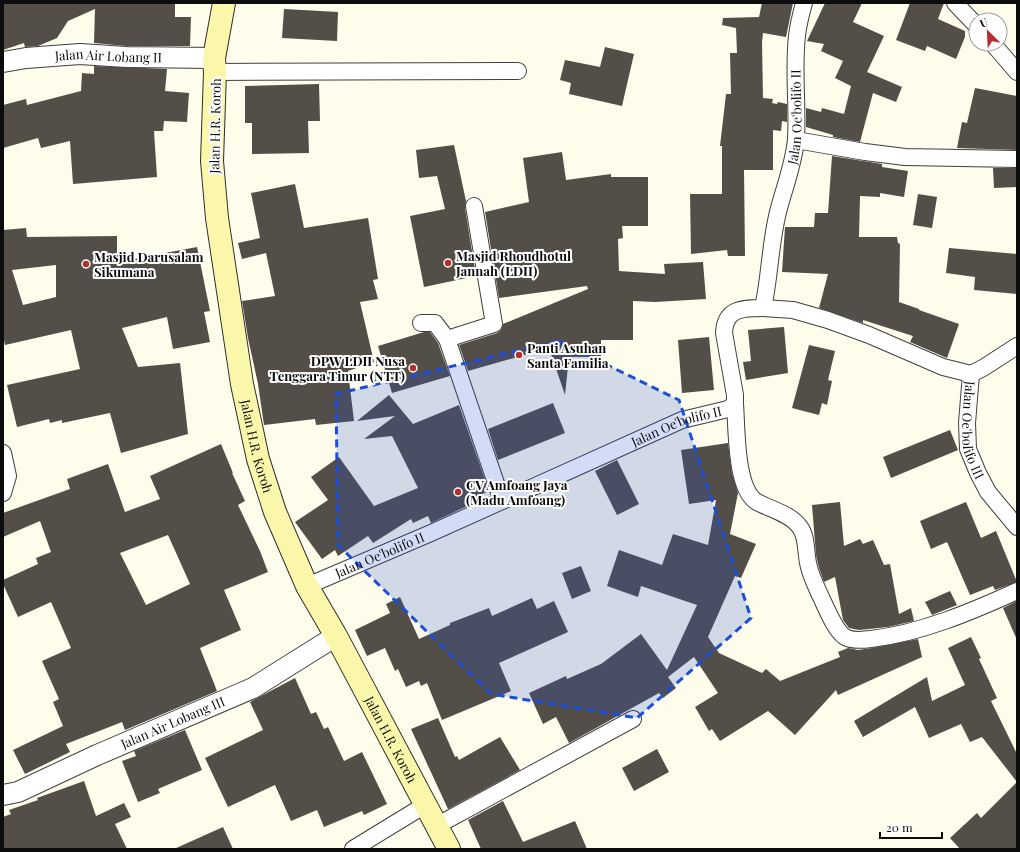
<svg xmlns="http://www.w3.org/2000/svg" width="1020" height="852" font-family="'Playfair Display',serif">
<rect width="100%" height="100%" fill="#fefceb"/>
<!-- building -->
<path fill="#544e49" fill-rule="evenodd" d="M3 3H175V17H191L190 46H126L94 43 95 9 68 21 57 38 38 46 25 47 24 43 3 50Z
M762 3H793L786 37 763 33 762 42 763 98 773 99 772 103 777 104 778 102 787 104V122L782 121 781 131 773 130V170H744L745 256H728L727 250 691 254 690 194H722V146H720L726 94H731L730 53H737L736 28 722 25 723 18 759 17Z
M825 3H862L853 22 884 36 867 72 902 87 896 102 873 93 860 142 833 137V135L806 127V108L821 112 822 108 844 114 851 86 835 78 843 61 821 51 824 44 807 41Z
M910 3H944L938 19 965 31V37L956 59 927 46 925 51 896 40Z
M284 9 338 12 337 41 282 38Z
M605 47 634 54 622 106 569 94 571 83 560 80 565 60 600 67Z
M94 66 167 69 165 91 189 93 187 122 164 121 163 131H154L157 177 73 184 70 141 41 148 38 138 3 148V105L26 99 27 105 81 91 82 73 94 74Z
M319 84 320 121H308L309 153 252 154V123H245V86Z
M975 88 1017 96V150L957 148 962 122 967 123Z
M454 145 466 201 465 208 476 276 424 287 410 216 445 209 437 176 419 178 416 150Z
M562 152 566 180 611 174V177H648V226H622L623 238 618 239 619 271 665 274 664 264 703 262 706 299 655 302 633 301V340H601V357H569L565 395 549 348 468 371 459 345 497 333 501 330 503 324 588 289 587 286 499 298 485 212 529 202 523 158Z
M832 156 882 164V167L908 171 904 197 880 193V197L860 196 859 237H897L898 243 900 244 899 302 919 309V310L959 324 947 358 910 342 913 336 863 320V323L819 308 828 274 782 272 785 227H814L815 213H828Z
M993 168H1017V187L994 188Z
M295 184 304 228 368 218 378 279 373 280 378 299 360 302 374 362 348 371 354 421 316 425 315 419 264 425 258 384 248 338 242 301 275 296 266 253 242 259 238 243 260 238 251 193Z
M918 194 937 197 932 228 913 225Z
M26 228 27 237 117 236V262L197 247 210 311 204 312 210 342 173 349 167 317 122 328 138 367 180 363 188 434 121 453 110 413 62 423V420L50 423 49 419 17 427 7 385 80 369 71 330 5 345 3 336V230ZM56 265V297L23 305 12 270Z
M949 248 1017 254V294L974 290 975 277 946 273Z
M784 327 788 373 746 380 743 362 751 361 748 330Z
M424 332H430L438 343 450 376 392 393 378 346Z
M709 337 714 390 682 393 678 340Z
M809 345 835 351 828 380 832 381 827 405 822 403 819 415 792 408Z
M389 395 413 424 459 405 489 491 478 496 480 500 431 523 428 516 413 523 411 519 373 543 368 536 338 556 335 550 322 559 295 522 328 500 311 477 339 457 374 506 418 488 392 436 364 439 395 416 357 421Z
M553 403 565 433 498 460 488 429Z
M950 430 958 450 891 478 883 457Z
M728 443 732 473 738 493 730 534 756 544 741 578 735 576 708 637 719 653 762 673 766 669 780 681 840 657 838 652 848 648 858 650 872 648 918 639 922 657 838 695 836 690 795 735 768 711 720 741 712 729 709 731 695 707 718 693 694 657 668 677 676 688 663 698 659 693 569 743 556 717 543 724 529 693 566 676 567 679 601 664 641 634 667 670 697 605 641 586 638 597 607 586 619 550 662 565 673 534 708 545 716 500 689 504 681 450Z
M221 444 233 473H232L245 501 238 505 260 551 268 572 224 590 241 630 200 648 217 691 125 730 122 722 66 744 70 752 25 774 13 750 63 726 53 702 59 699 42 661 71 648 51 602 18 617 3 584V580L38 564 36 558 51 552 40 521 3 537V513L70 489 67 479 108 464 125 512 160 499 150 476ZM168 535 190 584 146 605 120 553Z
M617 460 639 504 617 515 595 471Z
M840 502 844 546 860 539 863 544 873 540 884 565 890 564 899 614 911 608 914 621 888 627 859 630 849 628 843 620 835 577 824 582 819 568 816 555 812 505Z
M966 502 981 538 996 531 1017 582 995 590 993 586 970 595 947 542 931 549 920 521Z
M581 566 591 591 572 599 562 573Z
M950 591 957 605 932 615 925 602Z
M400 597 419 639 450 625V623L489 608 492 616 532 598 537 609 554 601 568 632 499 663 511 691 442 720 427 683 421 686 419 681 406 687 398 669 395 671 385 648 367 656 355 630 390 613 386 604Z
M1017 601V640L1003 608Z
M971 637 981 658 979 659 997 698 991 701 1017 754V849H960L950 838 977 813 981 818 1017 782 982 737 970 742 961 724 929 738 915 707 863 737 854 721 927 677 932 701 965 685 948 648Z
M295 678 311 714 316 712 324 729 328 727 344 761 362 752 387 804 364 815 362 811 324 827 317 810 291 821 275 785 228 807 205 758 263 730 250 702Z
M438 718 455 757 457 756 459 760 500 737 520 770 448 809 411 729Z
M185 730 202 770 158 789 160 793 138 802 122 761 136 756 134 751Z
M657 749 669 772 634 791 622 768Z
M84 781 96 816 124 803 131 817 115 824 127 849H3V817L11 814 9 810 38 800 37 798Z
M503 801 523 842 575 821 587 849H481L468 820Z
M223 827 233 849H174Z"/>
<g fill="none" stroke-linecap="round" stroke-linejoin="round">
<defs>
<g id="minor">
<path d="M955 3 976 25"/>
<path d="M993 44 1017 72"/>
<path d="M215 72 518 71"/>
<path d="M796 140 865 152 905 157 1017 159"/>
<path d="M474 206 494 324 447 339 502 501"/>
<path d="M763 308 793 310 828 320 869 335 943 367 971 374"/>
<path d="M421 323H435L447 339"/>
<path id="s1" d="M1017 346 983 368 971 374 967 423 968 449 978 473 988 492 1017 527"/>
<path d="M735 404C737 428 735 489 757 502 770 509 790 514 799 526 808 536 805 554 809 567 811 576 816 586 820 595 825 605 836 634 847 638 854 641 863 640 871 639 921 633 971 612 1017 591"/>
<path d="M3 453 8 476 3 493"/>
<path id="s2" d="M307 586 431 533 682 420 728 409 735 404V395L724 333C725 308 743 308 763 308 770 276 770 244 778 212 784 188 794 164 796 139 798 105 793 70 797 36 798 25 801 14 804 3"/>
<path d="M436 826 633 719"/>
<path d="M353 849 425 805"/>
</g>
<g id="tertiary">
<path id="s3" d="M3 62 26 58 80 54 126 57 214 58"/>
<path id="s4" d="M3 795 18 792 97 755 253 688 336 636"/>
</g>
<g id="secondary">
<path id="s5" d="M224 3 214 58 215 72 212 161 217 218 242 384 258 459 275 512 307 586 336 636 449 849"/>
</g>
</defs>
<!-- minor casing -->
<use href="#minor" stroke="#3f3f3f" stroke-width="18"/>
<!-- tertiary casing -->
<use href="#tertiary" stroke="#3f3f3f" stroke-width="22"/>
<!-- secondary casing -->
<use href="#secondary" stroke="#2e2e2e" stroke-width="24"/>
<!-- minor -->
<use href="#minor" stroke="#fff" stroke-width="16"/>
<!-- tertiary -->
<use href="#tertiary" stroke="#fff" stroke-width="20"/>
<!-- secondary -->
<use href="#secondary" stroke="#fbf7aa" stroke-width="22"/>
</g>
<!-- marked area -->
<path fill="#1d4ed8" fill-opacity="0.2" stroke="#1d4ed8" stroke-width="3" stroke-dasharray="8 5" stroke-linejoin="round" d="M558 341 679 400 751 618 637 718 491 694 338 545 336 394Z"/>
<!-- markers -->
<g fill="#b42f2c" stroke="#fff" stroke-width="1.5">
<circle cx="448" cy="263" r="4"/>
<circle cx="86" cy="264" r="4"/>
<circle cx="519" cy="355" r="4"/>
<circle cx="413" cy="368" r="4"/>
<circle cx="458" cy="492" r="4"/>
</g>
<g text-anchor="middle" stroke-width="4" stroke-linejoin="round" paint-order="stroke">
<!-- street labels -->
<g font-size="13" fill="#0c0c0c" stroke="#fff">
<text dy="5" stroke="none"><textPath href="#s3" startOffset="106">Jalan Air Lobang II</textPath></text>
<text dy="5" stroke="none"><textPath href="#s2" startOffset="786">Jalan Oe'bolifo II</textPath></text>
<text transform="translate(215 126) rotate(-89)" y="5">Jalan H.R. Koroh</text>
<text dy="5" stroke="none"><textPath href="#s2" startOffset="403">Jalan Oe'bolifo II</textPath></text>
<text dy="5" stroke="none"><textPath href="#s1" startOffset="111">Jalan Oe'bolifo III</textPath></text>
<text dy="5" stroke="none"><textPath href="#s5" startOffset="448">Jalan H.R. Koroh</textPath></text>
<text dy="5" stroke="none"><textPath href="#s2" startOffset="79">Jalan Oe'bolifo II</textPath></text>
<text dy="5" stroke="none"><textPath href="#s4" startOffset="185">Jalan Air Lobang III</textPath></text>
<text dy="5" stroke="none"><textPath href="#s5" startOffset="772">Jalan H.R. Koroh</textPath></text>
</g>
<!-- poi labels -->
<g font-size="13" font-weight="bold" fill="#0c0c0c" stroke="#fff" text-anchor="start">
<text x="456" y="261">Masjid Rhoudhotul<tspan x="456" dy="15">Jannah (LDII)</tspan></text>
<text x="94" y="262">Masjid Darusalam<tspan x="94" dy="15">Sikumana</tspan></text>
<text x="527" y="353">Panti Asuhan<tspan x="527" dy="15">Santa Familia</tspan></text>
<text x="405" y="366" text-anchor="end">DPW LDII Nusa<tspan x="405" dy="15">Tenggara Timur (NTT)</tspan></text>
<text x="466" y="490">CV Amfoang Jaya<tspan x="466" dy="15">(Madu Amfoang)</tspan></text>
</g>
</g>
<!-- border -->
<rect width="1020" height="852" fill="none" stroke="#0c0c0c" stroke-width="8"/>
<!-- north arrow -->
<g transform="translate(988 32) rotate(336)"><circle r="19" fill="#ffffff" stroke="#9e9e9e"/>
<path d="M0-3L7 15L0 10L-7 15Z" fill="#b42f2c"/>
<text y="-6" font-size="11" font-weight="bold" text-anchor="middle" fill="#0c0c0c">U</text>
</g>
<!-- scale -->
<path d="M880 832v6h62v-6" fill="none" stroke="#0c0c0c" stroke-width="2"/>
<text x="886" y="832" font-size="12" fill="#0c0c0c" stroke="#ffffff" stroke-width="3" paint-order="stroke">20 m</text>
</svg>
